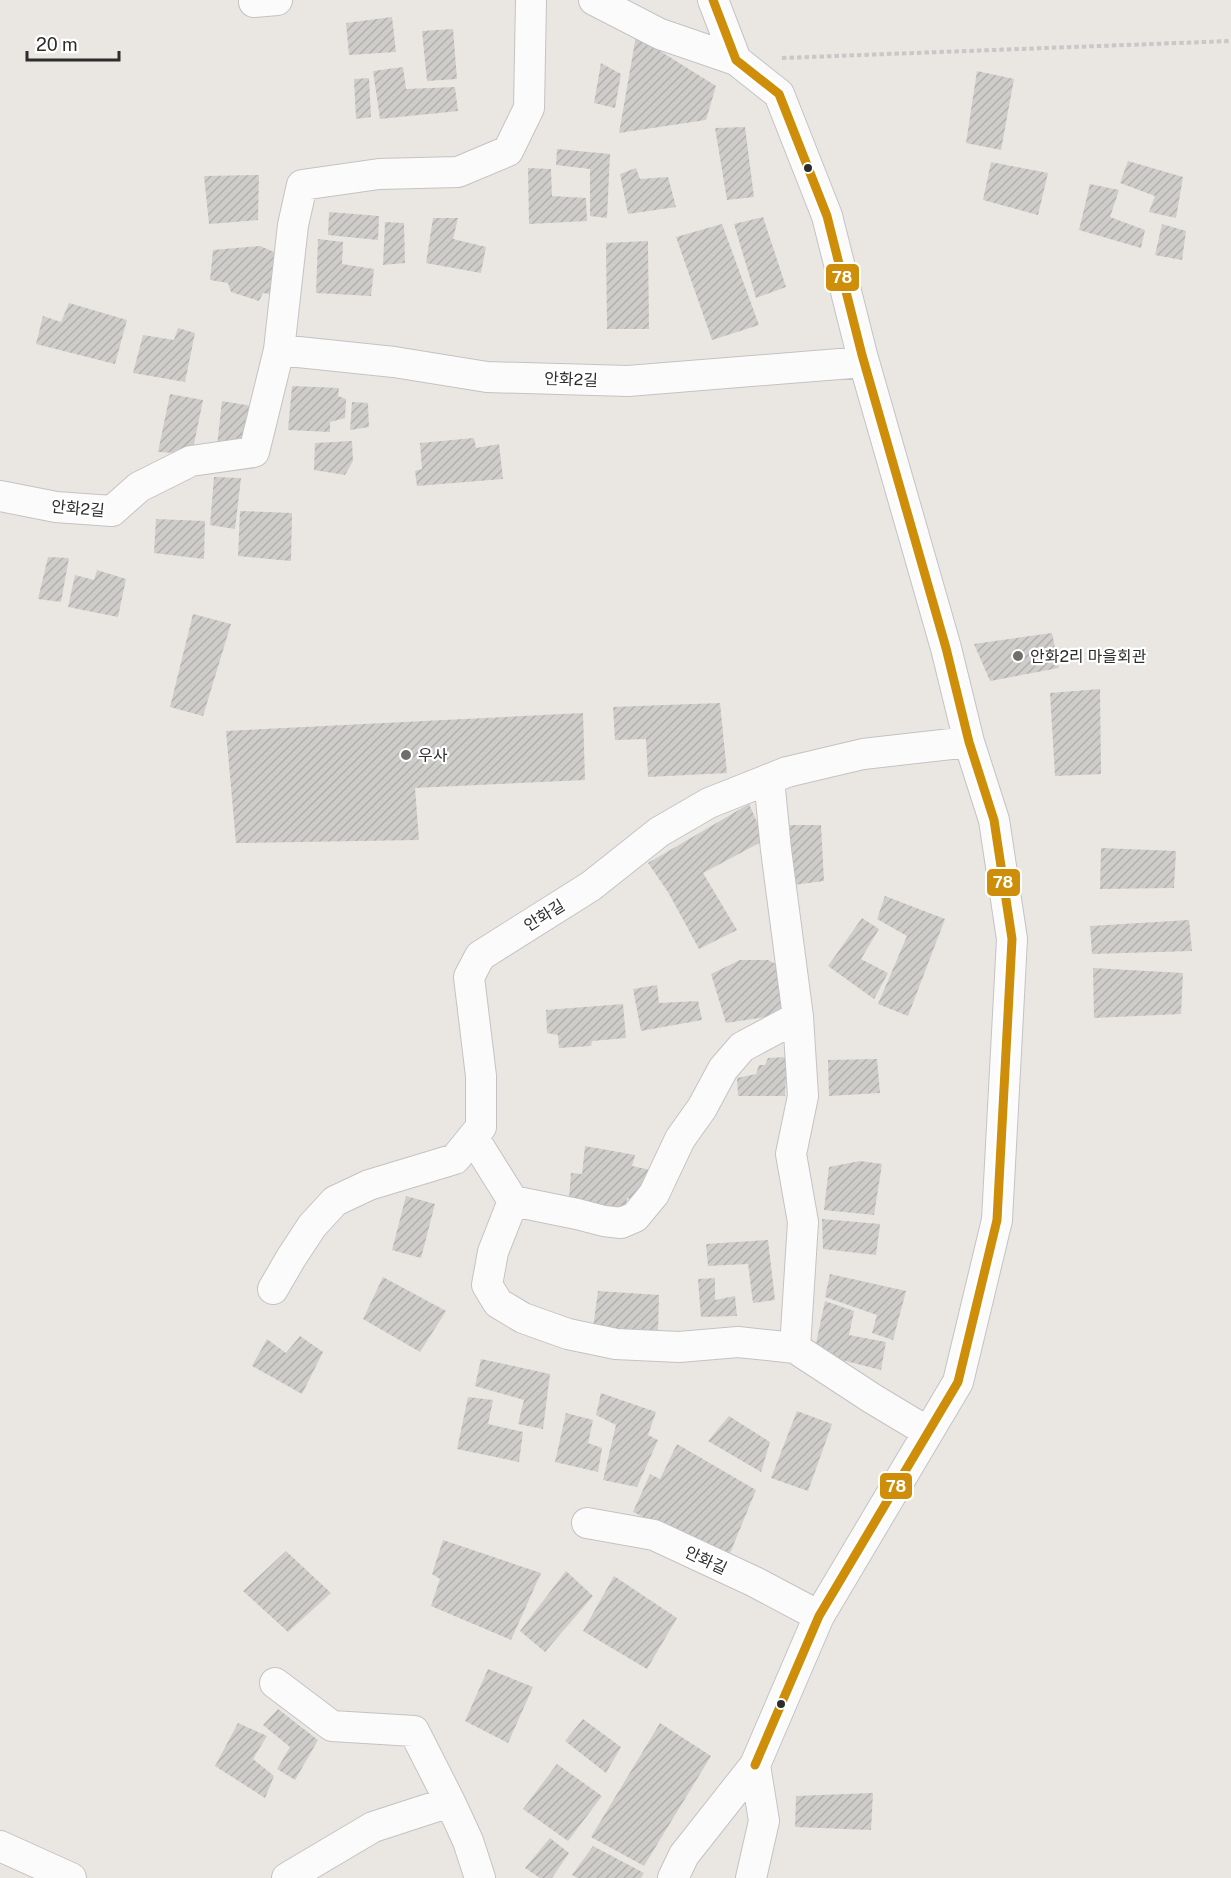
<svg xmlns="http://www.w3.org/2000/svg" width="1231" height="1878" font-family="'Public Sans','Noto Sans KR',sans-serif">
<defs>
<pattern id="building-hatch" width="6" height="6" patternUnits="userSpaceOnUse" patternTransform="scale(1.5)"><rect width="6" height="6" fill="#cfcdca"/><path d="M-1 1l2-2M0 6l6-6M5 7l2-2" fill="none" stroke="#b2b0ae"/></pattern>
</defs>
<rect width="100%" height="100%" fill="#eae7e3"/>
<!-- building -->
<path fill="url(#building-hatch)" d="M392 17 396 52 349 55 346 23Z
M453 29 457 79 427 81 422 31Z
M636 36 716 86 706 120 619 133Z
M601 63 621 74 615 108 594 103Z
M403 67 406 89 455 87 458 111 380 119 373 71Z
M977 71 1014 79 1001 150 966 143Z
M369 78 371 117 356 119 354 79Z
M745 127 754 197 727 200 715 128Z
M557 149 610 154 607 218 590 216V169L556 165Z
M1128 161 1183 177 1176 218 1149 212 1155 196 1120 183Z
M991 162 1048 173 1038 215 983 200Z
M528 168 551 169 552 196 586 198 587 221 529 224Z
M636 168 640 179 668 177 676 207 628 214 620 174Z
M259 175 258 220 209 224 204 176Z
M1090 184 1119 190 1110 217 1145 230 1141 248 1079 230Z
M329 212 379 216 378 240 328 235Z
M763 217 786 287 756 298 734 224Z
M433 218H458L453 239 486 247 481 273 426 263Z
M385 222 404 223 405 263 383 265Z
M722 224 759 325 712 340 676 237Z
M1162 224 1186 231 1182 260 1155 255Z
M318 239 343 242 342 264 374 269 371 296 316 293Z
M648 241 649 329H607L606 243Z
M260 246 281 255 275 295 263 293 259 301 231 292 228 283 210 280 213 250Z
M69 303 127 320 115 364 36 344 43 316 61 322Z
M178 328 195 333 185 382 133 373 143 335 174 340Z
M292 386 339 388 338 396 346 399 345 418 330 422V432L288 430Z
M170 394 203 400 192 454 158 452Z
M222 401 252 406 245 448 217 446Z
M352 402 368 403 369 427 350 430Z
M474 438 476 448 499 444 503 479 417 486 415 471 422 469 420 443Z
M352 441 353 461 345 475 314 470 315 443Z
M214 477 241 478 235 529 210 525Z
M240 511 292 513 291 561 238 556Z
M156 519 205 521 204 559 154 553Z
M48 557 69 558 61 602 38 599Z
M97 570 126 579 118 617 68 607 75 575 94 580Z
M193 614 231 624 203 716 170 707Z
M1052 633 1059 668 990 681 974 644Z
M1100 689 1101 774 1055 776 1050 693Z
M720 703 727 773 648 777 646 739 615 740 613 707Z
M583 713 585 780 415 788 419 840 236 843 226 731Z
M749 804 765 840 703 873 737 930 699 949 668 892 648 863Z
M789 825H821L824 881 793 885Z
M1101 848 1176 851 1174 888 1100 889Z
M885 896 945 919 908 1016 878 1004 907 936 877 919Z
M862 918 879 929 861 959 888 973 874 999 828 966Z
M1189 920 1192 951 1092 954 1090 926Z
M740 960H768L782 967 786 1014 726 1023 711 974Z
M1093 968 1183 973 1181 1014 1094 1018Z
M657 985 659 1003 698 1001 702 1020 641 1031 633 989Z
M623 1004 626 1038 592 1041 591 1046 559 1048 558 1035 547 1033 546 1010Z
M787 1057 785 1096H738L737 1078 756 1074 759 1065H765L768 1058Z
M877 1059 880 1093 829 1096 828 1060Z
M585 1146 635 1155 632 1166 651 1170 641 1201 627 1198 625 1212 569 1198 571 1173 582 1174Z
M860 1161 882 1164 874 1215 824 1210 829 1167Z
M406 1196 435 1204 421 1258 392 1250Z
M822 1219 880 1224 876 1255 823 1249Z
M768 1240 775 1300 753 1303 748 1264 708 1266 706 1244Z
M830 1274 906 1291 893 1340 872 1333 877 1315 825 1297Z
M383 1277 446 1311 420 1352 363 1319Z
M715 1278V1300L735 1296 737 1316 701 1317 698 1279Z
M598 1291 659 1295 658 1333 593 1328Z
M825 1301 854 1311 849 1335 886 1342 881 1370 814 1353Z
M300 1336 323 1352 302 1394 252 1366 267 1339 286 1353Z
M481 1359 550 1374 543 1429 518 1424 524 1400 475 1386Z
M601 1393 656 1412 648 1435 658 1440 637 1487 603 1480 616 1425 596 1415Z
M468 1397 493 1400 488 1424 523 1432 519 1462 457 1449Z
M797 1411 832 1424 808 1491 771 1478Z
M566 1413 593 1420 588 1443 602 1448 598 1472 555 1462Z
M729 1416 770 1442 761 1472 708 1441Z
M677 1444 756 1490 728 1558 633 1512 650 1474 660 1479Z
M443 1540 541 1573 511 1640 431 1606 440 1579 432 1574Z
M286 1551 331 1593 288 1632 243 1591Z
M566 1571 593 1596 545 1652 520 1631Z
M614 1576 677 1618 647 1669 583 1631Z
M488 1669 533 1687 508 1743 465 1721Z
M278 1709 318 1740 295 1780 277 1769 290 1747 263 1725Z
M583 1719 621 1747 606 1773 565 1741Z
M238 1723 267 1736 253 1759 274 1776 265 1798 215 1766Z
M660 1723 711 1756 644 1866 591 1837Z
M557 1764 602 1796 568 1841 523 1809Z
M873 1793 871 1830 795 1827 796 1796Z
M550 1838 569 1853 552 1878H540L525 1868Z
M593 1846 644 1873 641 1878H577L572 1875Z"/>
<g fill="none" stroke-linecap="round" stroke-linejoin="round">
<defs>
<path id="minor" d="M594 0 660 34 736 60
M713 0 736 60 779 94 827 216 862 355 946 648 969 742 994 820 1012 939 997 1220 958 1382 819 1616 755 1765
M254 2 277 0
M279 350 293 225 302 185 379 174 458 172 508 151 529 108 531 0
M0 496 56 507 112 511 139 487 191 461 254 452 279 350 394 362 487 377 628 381 864 362
M769 779 776 850 798 1017 803 1096 791 1154 803 1222 795 1348 873 1399 928 1432
M473 1137 513 1201 493 1252 487 1285 498 1303 523 1318 568 1334 616 1344 679 1347 738 1342 795 1348
M513 1201 577 1214 604 1221 621 1223 635 1217 654 1194 680 1139 702 1108 723 1069 742 1047 798 1017
M273 1289 291 1258 312 1226 335 1201 369 1185 455 1159 481 1127V1076L469 977 480 956 591 886 659 832 709 803 787 772 863 754 969 742
M587 1523 654 1535 755 1582 819 1616
M275 1683 332 1726 414 1731 450 1802
M0 1846 71 1878
M287 1878 373 1827 450 1802 468 1841 480 1878
M673 1878 684 1855 755 1765 764 1821 751 1878"/>
</defs>
<!-- minor casing -->
<use href="#minor" stroke="#c4c3c3" stroke-width="32"/>
<!-- path -->
<path stroke="#c8c8c8" stroke-width="4" stroke-dasharray="4.5 3" stroke-linecap="butt" d="M782 58 1231 41"/>
<!-- minor -->
<use href="#minor" stroke="#fcfbfb" stroke-width="30"/>
<defs>
<path id="bus-1" d="M713 0 736 60 779 94 827 216 862 355 946 648 969 742 994 820 1012 939 997 1220 958 1382 819 1616 755 1765"/>
</defs>
<!-- bus-1 casing -->
<use href="#bus-1" stroke="#fff" stroke-width="14"/>
<!-- bus-1 -->
<use href="#bus-1" stroke="#cf8e09" stroke-width="9"/>
</g>
<!-- markers -->
<g fill="#2d2d2d" stroke="#fff" stroke-width="2">
<circle cx="808" cy="168" r="5"/>
<circle cx="781" cy="1704" r="5"/>
</g>
<g fill="#6f6e6d" stroke="#fff" stroke-width="2">
<circle cx="1018" cy="656" r="6"/>
<circle cx="406" cy="755" r="6"/>
</g>
<g text-anchor="middle" stroke-width="4.5" stroke-linejoin="round" paint-order="stroke">
<!-- street labels -->
<g font-size="16" fill="#2d2d2d" stroke="#fff">
<text transform="translate(571 379) rotate(2)" y="6">안화2길</text>
<text transform="translate(78 508) rotate(5)" y="6">안화2길</text>
<text transform="translate(544 915) rotate(-32)" y="6">안화길</text>
<text transform="translate(706 1560) rotate(25)" y="6">안화길</text>
</g>
<!-- poi labels -->
<g font-size="16" fill="#2d2d2d" stroke="#fff" text-anchor="start">
<text x="1030" y="662">안화2리 마을회관</text>
<text x="418" y="761">우사</text>
</g>
</g>
<g stroke="#fff" stroke-width="2">
<rect x="825" y="263" width="35" height="29" rx="6" fill="#cf8e09"/>
<rect x="986" y="868" width="35" height="29" rx="6" fill="#cf8e09"/>
<rect x="879" y="1472" width="34" height="28" rx="6" fill="#cf8e09"/>
</g>
<g font-size="16" text-anchor="middle" font-weight="bold" fill="#fff">
<text x="842" y="283">78</text>
<text x="1003" y="888">78</text>
<text x="896" y="1492">78</text>
</g>
<!-- scale -->
<path d="M27 51v9h92v-9" fill="none" stroke="#2d2d2d" stroke-width="3"/>
<text x="36" y="51" font-size="18" fill="#2d2d2d" stroke="#ffffff" stroke-width="4.5" paint-order="stroke">20 m</text>
</svg>
